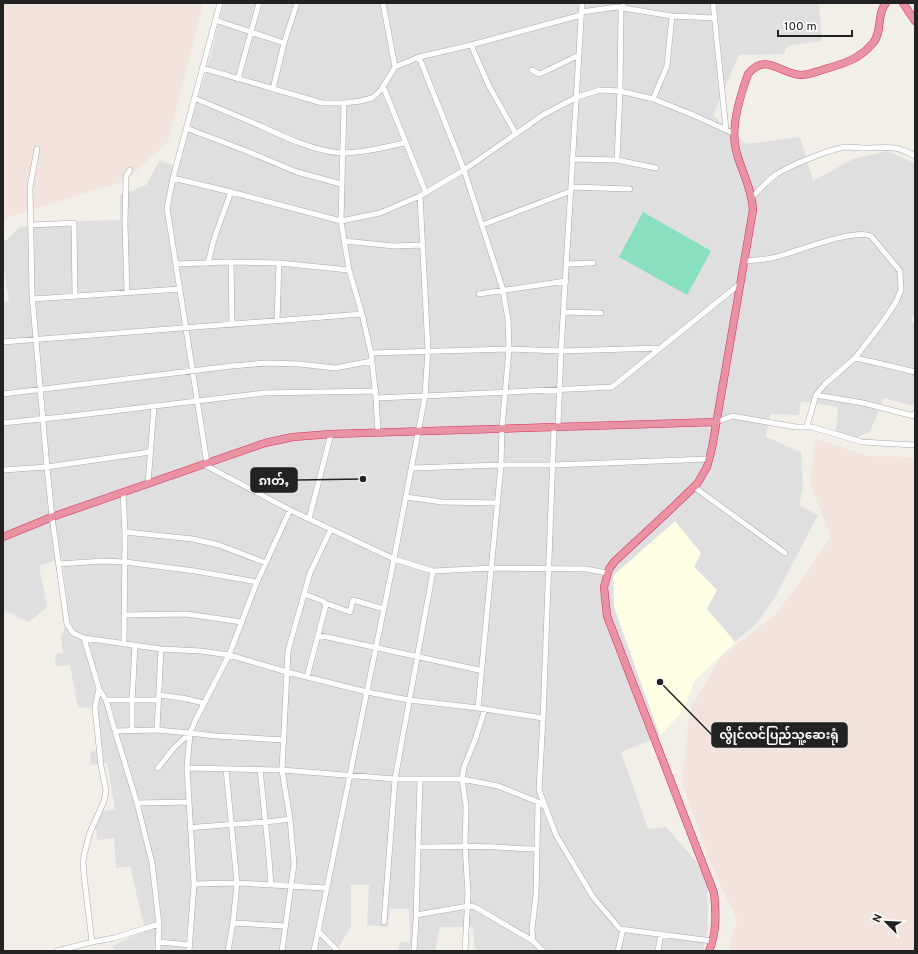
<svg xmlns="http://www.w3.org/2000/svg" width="918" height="954" font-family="Overpass,'Noto Sans Myanmar',sans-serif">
<rect width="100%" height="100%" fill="#f2efe9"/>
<!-- residential -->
<path fill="#e0dfdf" d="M223 3H819L822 41 787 46 784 54 739 55 713 115 746 144 800 137 813 181 853 159 887 151 915 163V311L911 321 915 323V397L913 406 884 398 870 432 855 438 836 431 838 407 801 401 799 415 770 414 766 437 801 452 803 488 799 505 818 515 774 599 756 624 735 642 707 609 717 590 694 567 614 607 660 736 621 752 648 829 666 827 696 861 707 881 708 930 703 951H475L473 927H440L435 951H398L400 942 410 943 409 909H390L388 927 367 925 369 885H351V926L338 948 342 951H114L113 946 145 930 130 866 116 868 114 838 97 840 94 813 115 809 107 763 91 765 90 752 103 749 93 708 78 707 70 665 56 666 55 654 63 653 61 637 69 617 62 558 39 566 47 607 29 622 3 610V302L9 301 3 265V243L20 227 84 221 120 220V195L146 185 160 160 178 168 212 50Z"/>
<!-- education -->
<path fill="#ffffe5" d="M675 521 701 553 694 567 717 590 707 609 735 642 695 680 683 711 660 736 614 607 613 577 616 573Z"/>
<!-- military -->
<path fill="#f3e3dd" d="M3 3H203L168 142 125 181 7 217 3 226Z
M815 439 869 456 915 457V951H728L737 920 711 865 682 783 690 708 721 657 778 612 831 537 810 484Z"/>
<!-- pitch -->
<path fill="#88e0be" d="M643 212 711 251 687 295 619 257Z"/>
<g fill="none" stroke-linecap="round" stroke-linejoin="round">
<defs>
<path id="minor" d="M383 3 395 67
M713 3 726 130
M623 4V3
M581 12 617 7 672 16 714 18
M215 20 284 43
M471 45 489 86 516 134
M419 57 464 170 503 290 508 320 509 349 502 428 501 465 478 708
M202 68 322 103H344L361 101 372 98 381 90 395 67 419 57 471 45 581 15
M532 70 539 74 544 72 579 55
M238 79 259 3
M383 86 426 193
M273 89 284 43 297 3
M194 98C215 107 235 115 256 124 280 135 315 152 342 153 363 153 385 147 405 143
M653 99 667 66 672 16
M344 103 341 221 349 270 362 314 371 353 376 398 378 432
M186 128 244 150 297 172 341 184
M37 149 30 187 32 294 47 467 52 517 67 624 73 633 84 638 161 649 201 651 229 655 287 672 367 692 409 700 478 708 543 718
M573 159 617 160 656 168
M617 160 620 91 621 8
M173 178 231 192 341 221 380 213 420 196 464 170 543 115 577 97 600 90 620 91 653 99 691 114 733 133
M571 187 630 189
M752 197C761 189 767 180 777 174 791 165 830 149 846 147 852 147 858 148 864 148 886 148 894 144 915 156
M31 225 74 223 75 296
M482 225 571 191
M344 241 394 246 423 245
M744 261C753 260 763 260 772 258 794 253 853 228 871 236L900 271 901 290 896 302 882 323 855 358 825 384 816 395 807 426
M231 262 232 325
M208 263 215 236 231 192
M176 264 228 262 279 263 349 270
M567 264 593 263
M127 292 125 224 126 176 130 170
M479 294 566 281
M33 299 180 289
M564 312 601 313
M277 321 279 263
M3 342 362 314
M371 353 509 349 561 351 660 348
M855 358 882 364 915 372
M3 394 232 366 267 363 299 364 335 368 372 361
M816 395 863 403 914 416 915 413
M376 398 424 396 612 387 741 283
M717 422 732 416 796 427H812L862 442 915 445
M3 423 71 416 264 393 376 391
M554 427 543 718 539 790 556 835 593 897 620 929 712 941
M558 427 561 351 582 3
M207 463 167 208 173 178 220 3
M203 464 290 510 394 559 433 571 492 568 586 569 607 573
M412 468 501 465H553L709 459
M3 470 47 467 150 452
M148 484 154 406
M694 487 785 553
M123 493 125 532 124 643
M406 497 442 502 498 503
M309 519 331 434
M125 532 193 539 219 545 266 563
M59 564 103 561 125 562 195 571 257 582
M304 594 323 601 326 605 307 677
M325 603 350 612 353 600 384 609
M124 615 186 614 242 622
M318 635 479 670
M84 638 99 689 106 700 115 731 137 803 152 863 159 924 158 951
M159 695 182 698 204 703
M106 700H158
M132 730V701L135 645
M157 730 161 649
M115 731 157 730 190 733 174 748 158 768
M190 733 216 736 284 740
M187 768 282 770 395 779H462L498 786 538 802 545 807
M226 769 237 883 233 923 228 951
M260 769 269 858 271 885
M538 802 536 895 532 929 533 941 543 951
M137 803 189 802
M190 828C224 824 257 824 290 819
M418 847C444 847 470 846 496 847 511 848 522 849 537 849
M194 884 237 883 326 888
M416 915 468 906 475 907 533 941
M384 922 395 779 433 571
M233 923 285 926
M318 931 338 951
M92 942 84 875 83 860 89 835 104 801 106 790 101 766 95 707 99 689
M159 942 190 945
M57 951 92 942 114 938 159 924
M189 951 194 884 187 768 190 733 196 719 229 655 257 582 290 510
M282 951 294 864 290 819 282 770 288 651 310 573 331 529
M314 951 394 559 425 396 428 350 420 196
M414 951 416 920 420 779
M465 951 468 894 465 845 466 806 462 779 464 767 475 740 485 709
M618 951 623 929
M658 951 661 934"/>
<path id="highway" d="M903 3 915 21
M3 537 52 517 265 443 293 437 331 434 717 422
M709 951C717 932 716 912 714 893L607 616 604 587 609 569 615 561 671 509 697 484 707 467 712 448 753 210C752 188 741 171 736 150 730 128 740 96 748 74 766 52 780 74 801 75 808 75 815 72 822 70 842 64 859 60 873 43 883 31 876 15 886 3"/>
</defs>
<!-- minor casing -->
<use href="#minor" stroke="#a9a9a9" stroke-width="6"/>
<!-- highway casing -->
<use href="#highway" stroke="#dc2a67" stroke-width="8"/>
<!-- minor -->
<use href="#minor" stroke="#fff" stroke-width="5"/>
<!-- highway -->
<use href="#highway" stroke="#e892a2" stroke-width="7"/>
</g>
<!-- callouts -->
<path fill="none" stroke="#222" stroke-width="1.5" d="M363 479L297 480M660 682L712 735"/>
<g fill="#222" stroke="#fff" stroke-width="1.5">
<circle cx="363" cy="479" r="4"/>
<circle cx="660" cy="682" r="4"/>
</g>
<g fill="#222" stroke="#222" stroke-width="1.5">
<rect x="251" y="468" width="46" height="24" rx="4"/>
<rect x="712" y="723" width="135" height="24" rx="4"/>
</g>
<g font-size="12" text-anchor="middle" font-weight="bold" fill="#fff">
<text x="274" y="485">ၵၢတ်ႇ</text>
<text x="779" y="739">လွိုင်လင်ပြည်သူ့ဆေးရုံ</text>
</g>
<!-- border -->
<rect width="918" height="954" fill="none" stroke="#222222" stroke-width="8"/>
<!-- north arrow -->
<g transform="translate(886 922) rotate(294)" stroke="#ffffff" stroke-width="3" paint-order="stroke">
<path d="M0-3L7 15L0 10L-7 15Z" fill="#222222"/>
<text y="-6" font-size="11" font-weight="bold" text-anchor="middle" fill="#222222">N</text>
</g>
<!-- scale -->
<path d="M778 30v6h74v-6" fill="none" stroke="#222222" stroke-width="2"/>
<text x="784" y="30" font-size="12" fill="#222222" stroke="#ffffff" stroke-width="3" paint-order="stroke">100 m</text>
</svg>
